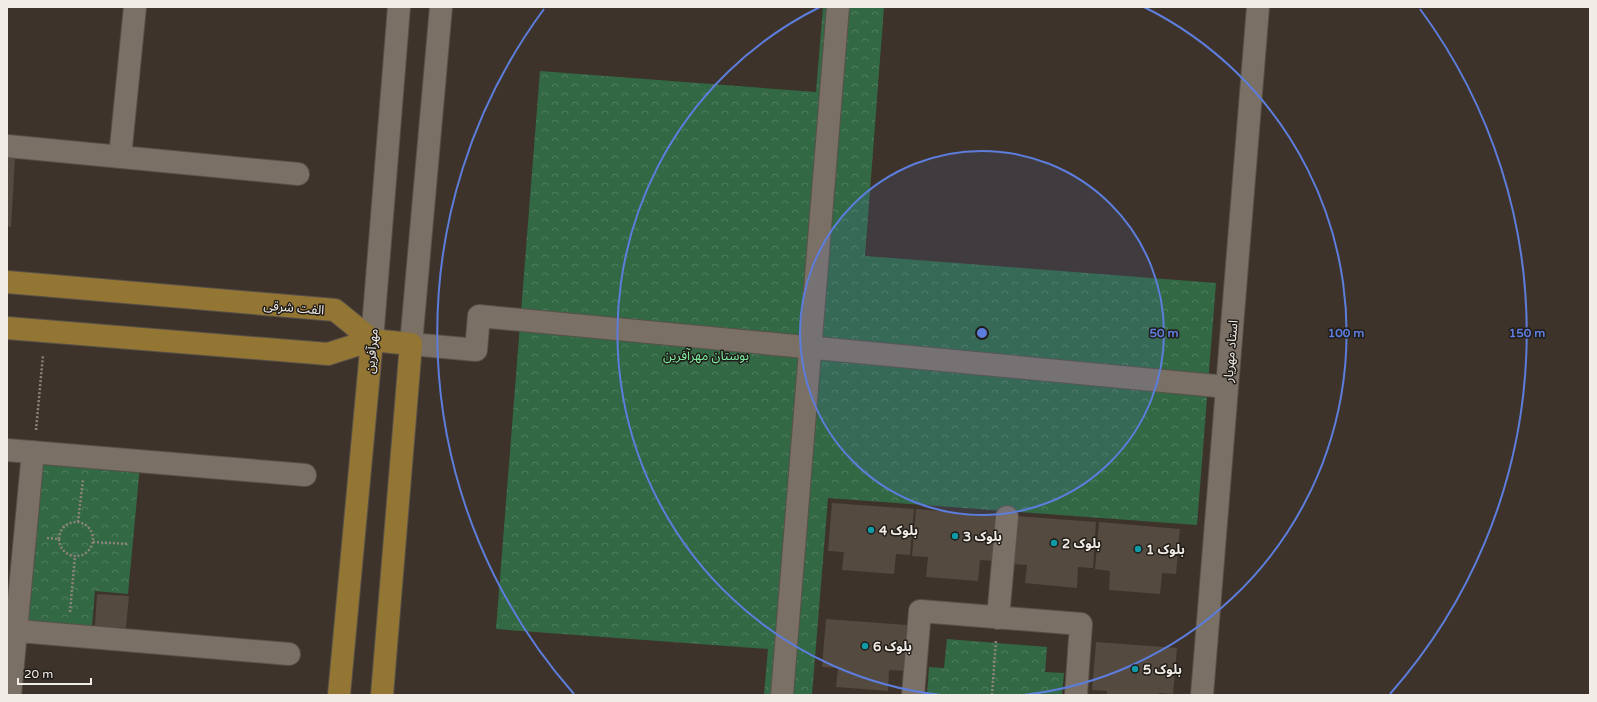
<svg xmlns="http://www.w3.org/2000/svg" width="1597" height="702" font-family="'Varela Round','Noto Sans Arabic',sans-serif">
<defs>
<pattern id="park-crowns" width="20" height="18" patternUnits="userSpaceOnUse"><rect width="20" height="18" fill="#326844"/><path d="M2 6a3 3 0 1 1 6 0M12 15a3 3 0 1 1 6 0" fill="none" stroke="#507e5f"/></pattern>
</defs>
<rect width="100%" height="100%" fill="#3d332a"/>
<!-- park -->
<path fill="url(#park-crowns)" d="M823 7H884L865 256 1216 283 1197 525 828 498 812 695H764L768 649 496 629 540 71 816 92Z
M37 457 140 466 128 594 95 591 92 626 23 620Z
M947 639 1047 647 1045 672 1064 673 1062 695H927L929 667 944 668Z"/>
<!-- building -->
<path fill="#544a40" d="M7 158 15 159 11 227 7 226Z
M832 503 914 509 910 555 896 554 894 574 842 570 844 552 828 551Z
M916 509 997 516 994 561 980 560 978 581 926 577 928 557 912 556Z
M1015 516 1096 522 1093 568 1078 567 1077 588 1025 583 1027 565 1011 564Z
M1099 522 1180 529 1176 574 1162 573 1160 594 1109 590 1110 571 1095 569Z
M97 594 129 596 126 628 95 626Z
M826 619 907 625 904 671 889 670 888 691 836 687 838 668 822 667Z
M1096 642 1177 648 1173 694 1159 693V695H1107V691L1092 690Z"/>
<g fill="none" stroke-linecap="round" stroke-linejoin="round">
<defs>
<path id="minor" d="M441 7 411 344 476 350 479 316 1227 387
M7 146 298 174
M120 157 135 7
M372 340 399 7
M7 450 305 475
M998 618 1007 517
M7 630 289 654
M10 695 33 452
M782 695 838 7
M913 695 920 611 1081 624 1076 695
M1202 695 1258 7"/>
<path id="major" d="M7 282 335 310 372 340
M7 328 328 354 372 340 411 344 382 695
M339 695 372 340"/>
</defs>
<!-- minor casing -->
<use href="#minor" stroke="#595149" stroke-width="24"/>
<!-- major casing -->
<use href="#major" stroke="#595149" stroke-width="24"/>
<!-- path -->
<path stroke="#8c847c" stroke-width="2.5" stroke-dasharray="2 2" stroke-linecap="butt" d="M36 430 43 355
M59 539a17 17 0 1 1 34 0a17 17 0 1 1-34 0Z
M78 522 83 479
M47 538 59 539
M93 542 129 544
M70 612 75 556
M992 695 996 640"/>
<!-- minor -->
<use href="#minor" stroke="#7a7065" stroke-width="22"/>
<!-- major -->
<use href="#major" stroke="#937633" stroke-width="22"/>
</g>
<!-- distance rings -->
<circle cx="982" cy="333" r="182" fill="#5d7ddc" fill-opacity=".12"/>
<g fill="none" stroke="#5d7ddc" stroke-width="2">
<circle cx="982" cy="333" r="182"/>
<path d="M941 695A364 364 0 0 1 820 7M1144 7A364 364 0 0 1 1023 695"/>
<path d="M574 694A545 545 0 0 1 544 9M1420 9A545 545 0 0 1 1390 694"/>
</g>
<!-- markers -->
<g fill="#0f9aa8" stroke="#201c18" stroke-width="1.5">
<circle cx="871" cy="530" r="4"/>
<circle cx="955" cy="536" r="4"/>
<circle cx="1054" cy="543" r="4"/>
<circle cx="1138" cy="549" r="4"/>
<circle cx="865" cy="646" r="4"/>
<circle cx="1135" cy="669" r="4"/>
</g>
<g text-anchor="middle" stroke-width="3" stroke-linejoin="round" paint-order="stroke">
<!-- street labels -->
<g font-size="13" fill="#f2ece6" stroke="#201c18">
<text transform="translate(294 307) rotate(5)" y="5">الفت شرقی</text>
<text transform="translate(371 351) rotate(-85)" y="5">مهرآفرین</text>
<text transform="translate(1230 351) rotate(-85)" y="5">استاد مهریار</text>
</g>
<!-- park labels -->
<g font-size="13" fill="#7feda3" stroke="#201c18">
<text x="706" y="360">بوستان مهرآفرین</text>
</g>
<!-- poi labels -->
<g font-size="13" font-weight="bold" fill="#f2ece6" stroke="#201c18" text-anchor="start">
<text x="879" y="535">بلوک 4</text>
<text x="963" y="541">بلوک 3</text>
<text x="1062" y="548">بلوک 2</text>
<text x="1146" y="554">بلوک 1</text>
<text x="873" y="651">بلوک 6</text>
<text x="1143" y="674">بلوک 5</text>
</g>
</g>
<circle cx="982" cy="333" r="6" fill="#5d7ddc" stroke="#201c18" stroke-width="2"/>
<g font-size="12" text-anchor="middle" font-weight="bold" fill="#5d7ddc" stroke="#201c18" stroke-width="3" stroke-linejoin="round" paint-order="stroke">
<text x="1164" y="337">50 m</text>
<text x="1346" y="337">100 m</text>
<text x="1527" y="337">150 m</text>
</g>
<!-- border -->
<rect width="1597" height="702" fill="none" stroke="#f2ece6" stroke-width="16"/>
<!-- scale -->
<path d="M18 678v6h73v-6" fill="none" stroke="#f2ece6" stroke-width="2"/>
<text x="24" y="678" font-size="12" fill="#f2ece6" stroke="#201c18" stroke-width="3" paint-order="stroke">20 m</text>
</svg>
